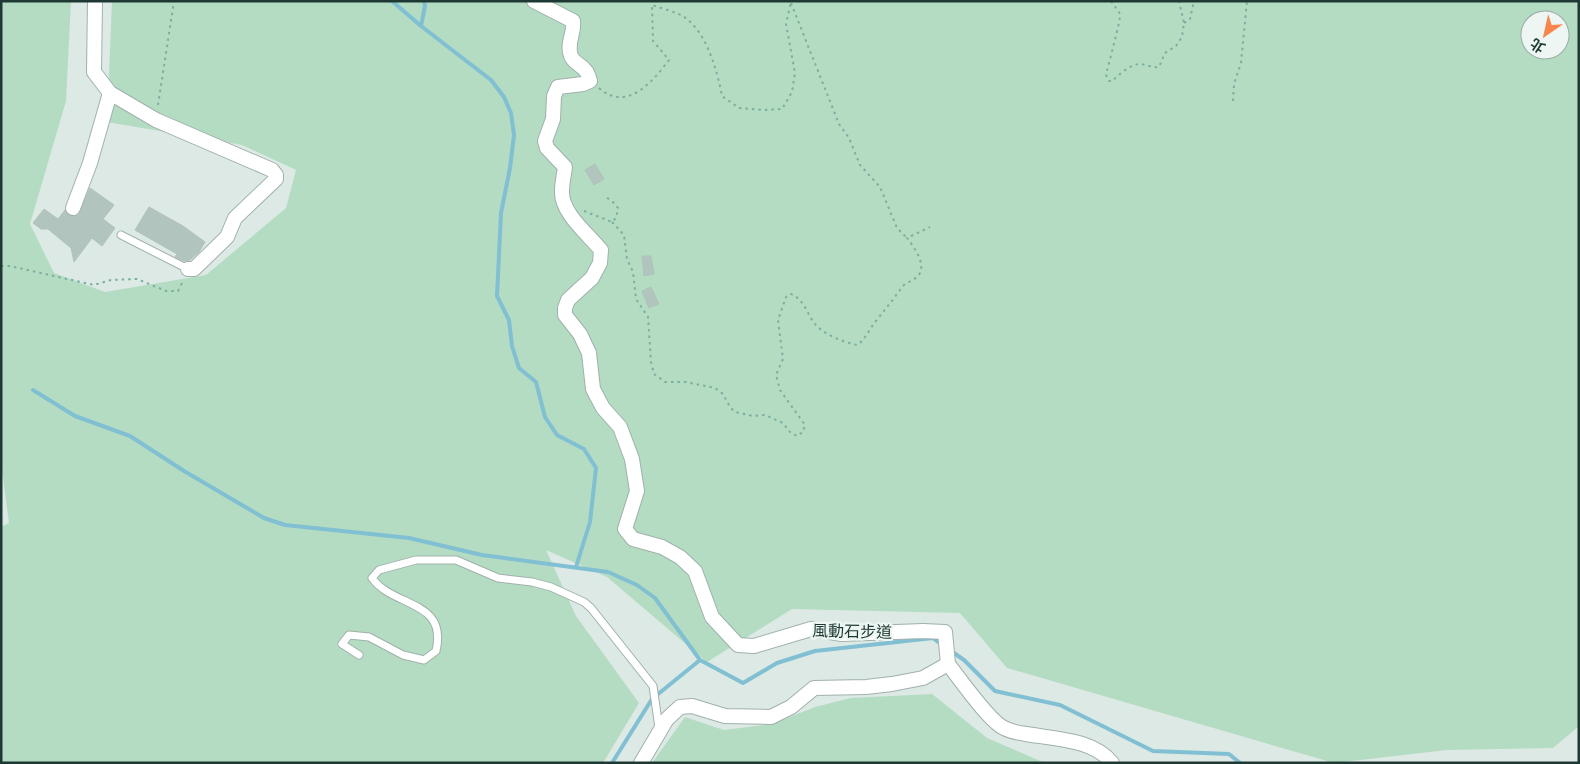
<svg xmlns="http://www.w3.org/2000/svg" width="1580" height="764" font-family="Overpass,'Noto Sans TC',sans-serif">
<rect width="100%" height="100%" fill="#dde9e5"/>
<!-- green -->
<path fill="#b4dcc2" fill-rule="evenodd" d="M1 1H71L66 101 30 224 54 273 105 292 206 275 286 208 296 170 242 145 107 122 112 1H1579V726L1553 748 1447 750 1334 763 1007 668 960 613 792 609 707 662 607 577 546 550 576 616 639 703 603 763H1V527L9 523 1 462ZM1530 20H1560V50H1530Z
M932 694 987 738 1045 763H652L685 717 724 730 772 724 815 707 851 698Z"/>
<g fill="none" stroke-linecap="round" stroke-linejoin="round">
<!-- stream -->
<path stroke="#81bfd2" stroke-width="4" d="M392 1 421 26 491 80 504 97 511 113 514 135 510 168 501 213 497 296 509 320 512 346 519 368 536 382 545 417 557 435 584 449 596 468 590 522 576 567
M421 26 425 6 424 1
M33 390 75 416 130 436 184 471 264 518 285 525 409 538 482 555 608 572 637 585 655 598 700 660 743 683 777 663 815 651 933 638 943 645
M951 651 964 660 995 691 1060 705 1153 751 1229 754 1240 763
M612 763 652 699 700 660"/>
</g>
<!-- building -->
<path fill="#b2c4be" stroke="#afc3bc" d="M595 164 604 179 594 185 585 170Z
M90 188 114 205 103 219 115 228 102 246 92 238 74 262 71 248 48 229H41L33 223 44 209 58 219 65 210 70 216 78 215Z
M149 207 183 226 205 242 199 252 190 260 184 261 175 257 177 254 135 230Z
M642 256H651L654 274 644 276Z
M651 287 659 304 649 308 642 291Z"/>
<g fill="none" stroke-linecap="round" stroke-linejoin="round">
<defs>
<path id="lane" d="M121 235 188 269
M359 655 342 644 349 635 369 637 403 655 424 660 436 651C448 599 393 608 372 578L379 570 416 560H456L498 578 532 582 551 587 584 602 591 608 653 686 659 728"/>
<path id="street" d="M95 1 94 72 110 93 156 120 272 170 276 175V179L235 218 227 237 194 269H188
M534 1 573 21C575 33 566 43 571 56 573 62 581 65 585 70 588 73 589 77 590 81L583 84 558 87 554 96 553 119 545 141 547 148 565 167C564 175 562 183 562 191 561 213 588 234 601 250L600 263 592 278 568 300 565 308V315L580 334 589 353 593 389 603 408 620 427 632 459 637 491 625 529 633 539 662 547 680 557 695 571 712 617 738 645 754 646 811 629 842 634 923 631 945 632 948 664
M73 208 90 163 110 93
M948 664C960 679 989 721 1004 728 1010 731 1019 733 1026 734 1054 739 1094 739 1112 763
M641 763 667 719 680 707 692 706 725 716 771 717 791 707 814 688 866 687 892 684 923 678 948 664"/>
</defs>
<!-- lane casing -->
<use href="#lane" stroke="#a0b1ac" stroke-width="9"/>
<!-- street casing -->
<use href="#street" stroke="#a0b1ac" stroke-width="16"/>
<!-- path -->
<path stroke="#7caea2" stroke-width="2" stroke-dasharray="2.5 4" stroke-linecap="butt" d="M1111 1C1114 6 1119 10 1120 15 1121 19 1108 66 1106 75L1109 81H1112C1119 75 1129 65 1139 64 1146 64 1151 68 1159 67L1165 53 1176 46 1182 37 1184 23 1179 1
M791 3 839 124 849 138 860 165 880 187 897 228 907 238
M1184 23 1190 19 1194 1
M599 88C627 113 653 81 669 60L653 41 652 5C661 8 672 11 681 15 706 29 717 70 722 96L739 108 764 110 782 109 792 92 795 73 786 24 791 2
M1233 101 1234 84 1241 63 1247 1
M158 105 174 1
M584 211 612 222 616 218 618 208 612 201 604 196
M612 222 624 235 627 259 633 272 636 299 648 317 651 362 654 374 665 382H686L715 388 723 394 730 407 735 412 753 416 765 415 783 423 790 432 797 436 803 432 805 425 780 390 776 375 783 359 778 320 786 297 791 294C804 299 807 314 815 324 824 335 844 342 857 345 867 338 869 329 876 321 885 309 894 299 902 287 907 281 917 280 920 273 925 262 914 247 907 238L930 227
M1 266H10L94 285 111 280 137 279 166 291H178L183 281"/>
<!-- lane -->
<use href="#lane" stroke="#fff" stroke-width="7"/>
<!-- street -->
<use href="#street" stroke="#fff" stroke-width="14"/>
</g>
<g text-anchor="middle" stroke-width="4.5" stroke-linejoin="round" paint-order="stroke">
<!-- street labels -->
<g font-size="16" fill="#1e3934" stroke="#edf6f2">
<text transform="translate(852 631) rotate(1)" y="6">風動石步道</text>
</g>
</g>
<!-- border -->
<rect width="1580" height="764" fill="none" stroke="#1e3934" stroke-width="5"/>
<!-- north arrow -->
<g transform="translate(1545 35) rotate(214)"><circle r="24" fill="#edf6f2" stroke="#9aaaa6"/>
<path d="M0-4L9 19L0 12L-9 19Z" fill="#f7854d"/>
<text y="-8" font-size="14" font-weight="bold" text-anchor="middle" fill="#1e3934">北</text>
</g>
</svg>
